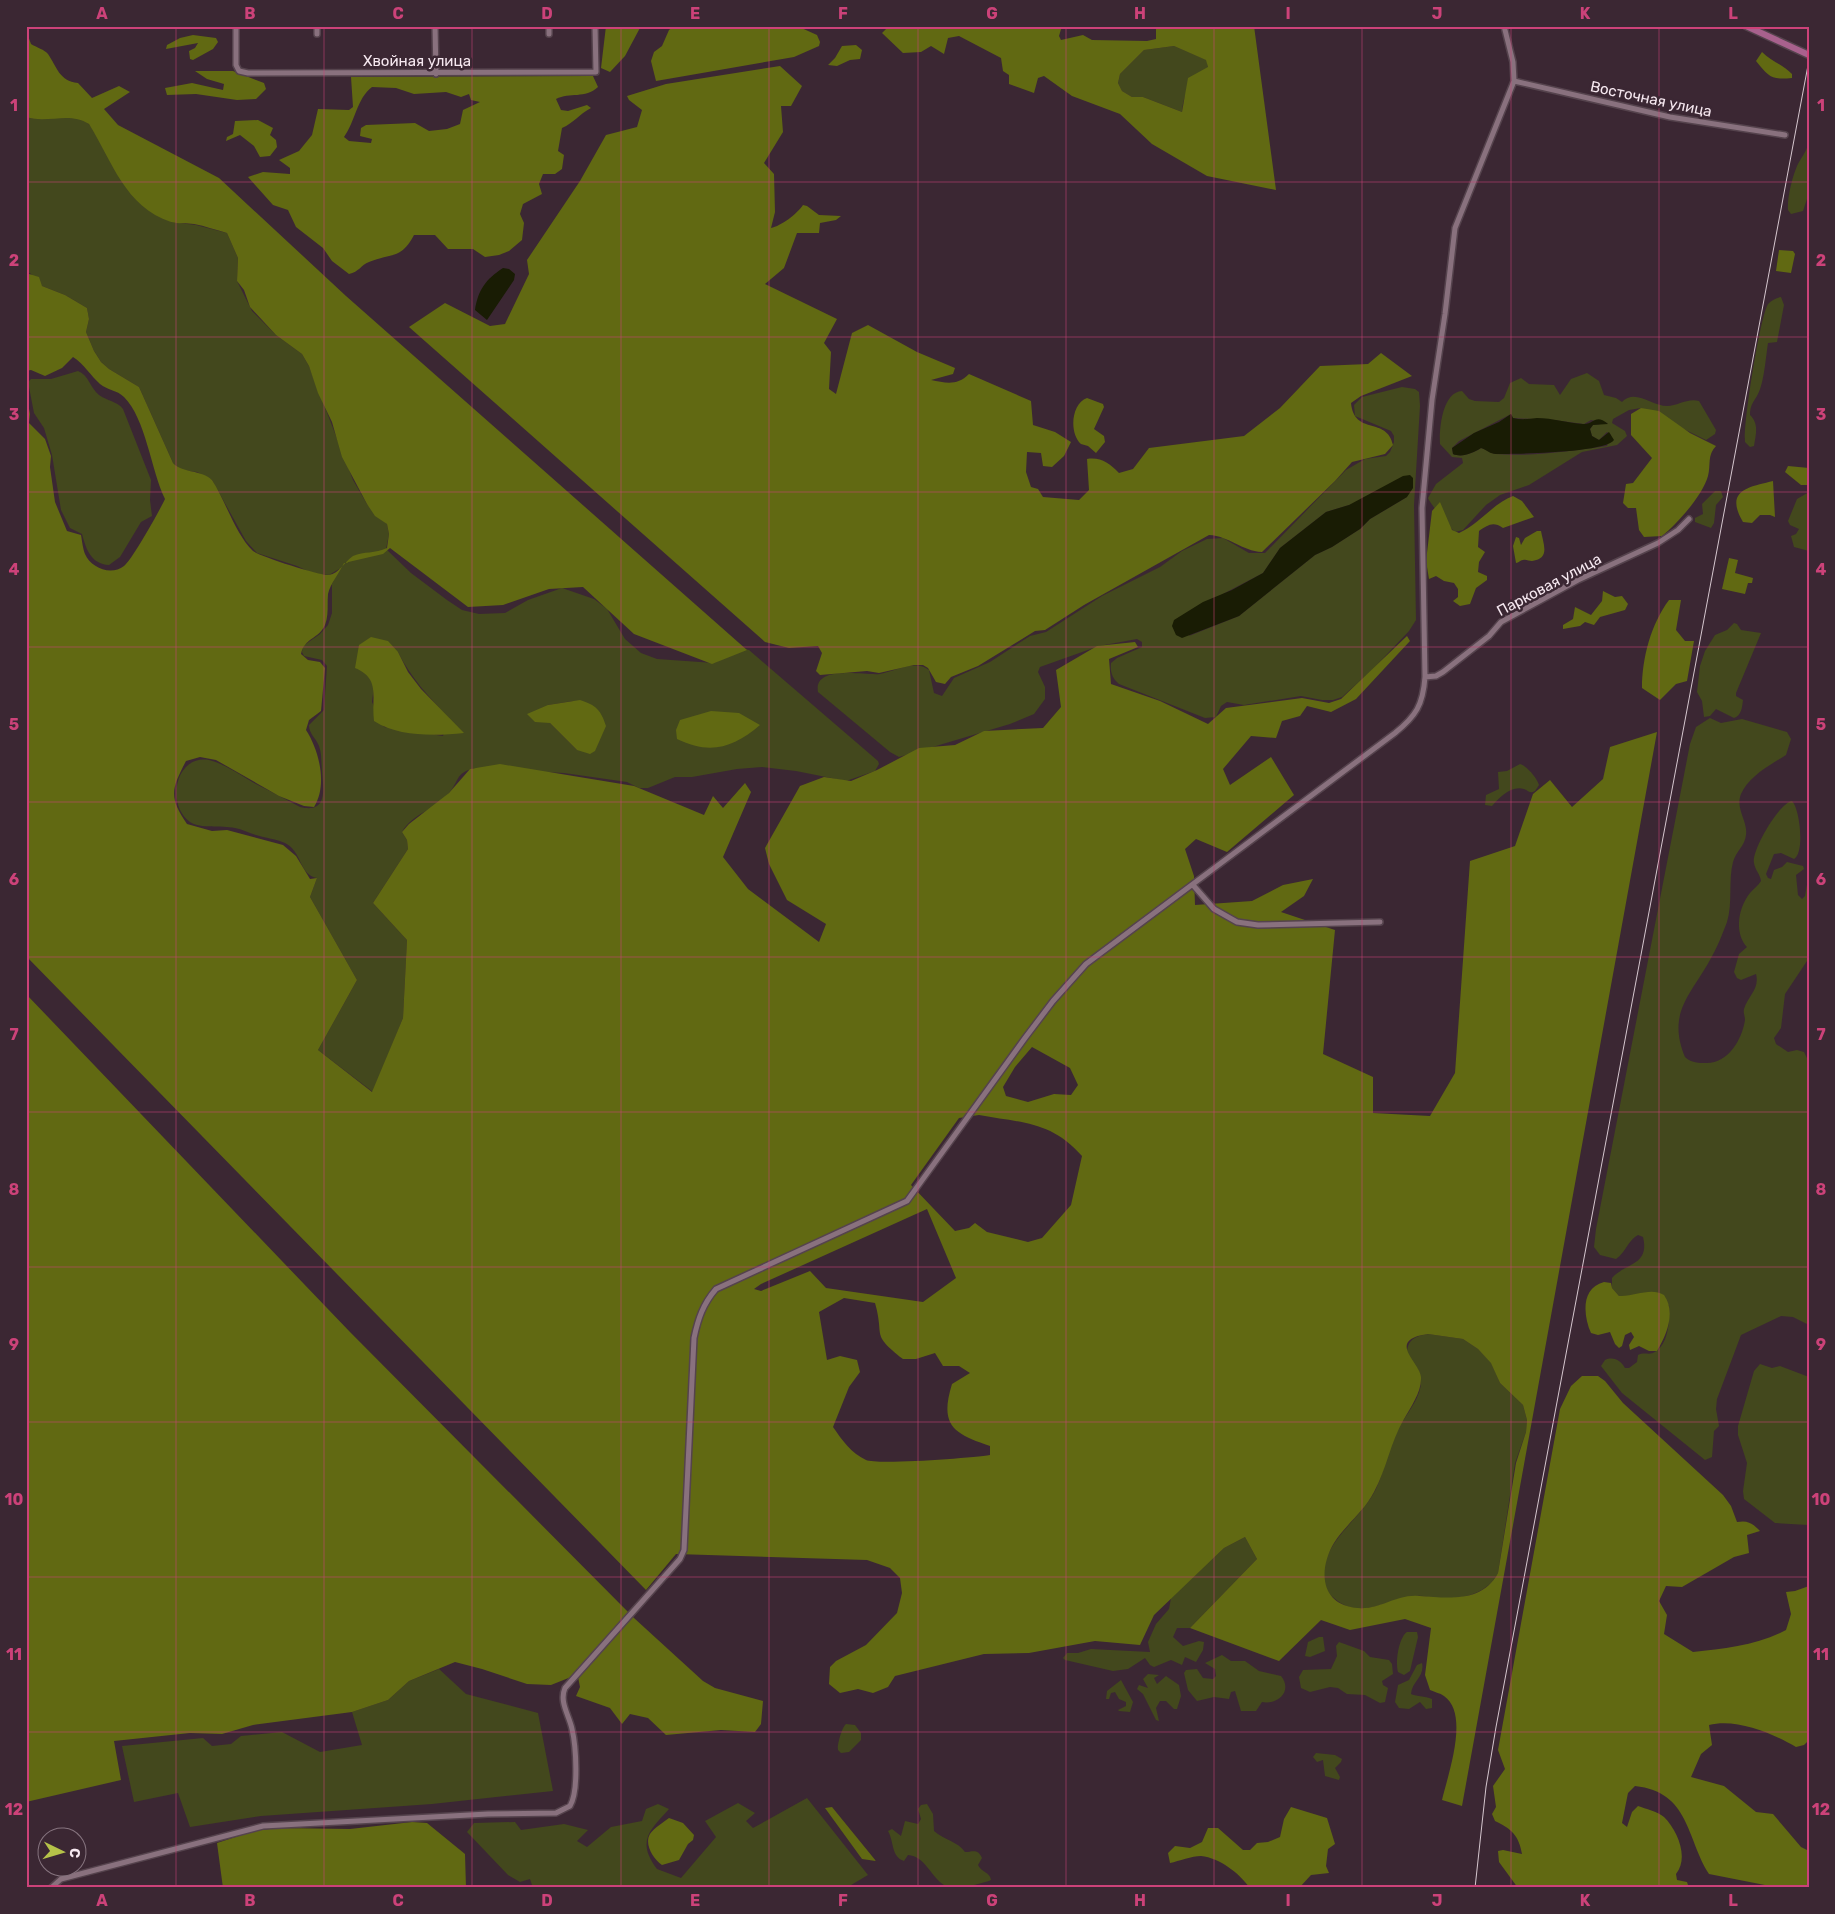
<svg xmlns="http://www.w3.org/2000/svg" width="1835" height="1914" font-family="Rubik,sans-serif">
<rect width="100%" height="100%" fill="#3b2733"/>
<!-- green -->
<path fill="#43481d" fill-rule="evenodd" d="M1174 46 1207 60 1208 68C1192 77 1183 94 1182 112L1143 97H1132L1122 91 1118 83 1120 74 1144 50Z
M26 117C47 123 66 112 83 120 94 125 96 138 104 147 125 173 149 197 171 222L196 225 227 233 238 258 237 281 252 311 276 335 302 354 309 366 353 480 367 504 387 524 389 534 386 549 411 573 447 600 462 610 479 614 505 613 528 600 562 588 594 599 607 609 625 639 641 653 657 659 714 663 745 649 749 650 878 761 879 764 875 771 846 781 796 771 762 767 737 769 692 777H675L648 788H639L627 782 564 773 474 768C454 774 460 781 448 794 435 810 413 813 402 832L407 840 408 849 373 903 407 940 403 1018 373 1092 318 1050 357 980 310 897 317 878C299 875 302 851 285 843 277 839 265 838 256 835 249 833 242 829 235 828 221 825 201 829 190 822 165 804 176 754 209 760 226 764 241 776 256 784 271 792 286 799 300 807 329 814 323 788 322 770 321 762 322 754 319 746 316 738 309 734 309 725L324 710 327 666 322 660 304 656 302 652 303 646 320 634 328 625 332 613V584L339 569 329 575 314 574 297 566 257 553 246 541 212 480 197 472 181 470 173 463 139 387 109 369 101 362 94 351 86 332 89 319 87 308 65 295 42 286 30 273H26ZM398 652C411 678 429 697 449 718L443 736 384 727 372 702 374 686 367 673ZM573 701 577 750 550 723 548 705Z
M1809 141V193L1803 211 1791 214 1788 210C1787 198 1792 178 1797 166 1801 157 1806 154 1809 141Z
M1781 297 1784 305 1777 342 1768 343C1766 356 1764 383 1758 394 1754 402 1750 404 1750 415 1759 424 1756 433 1754 446L1750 447 1745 442C1743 424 1760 317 1768 304 1772 300 1776 298 1781 297Z
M78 371C89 375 90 388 99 395 107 401 117 401 123 409L151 480 150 500 152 516 141 522 120 557 109 565C91 564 86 549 82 534L70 528 61 510 52 455 44 428 34 413 28 382 31 379H51Z
M1587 373 1599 381 1604 395 1616 398 1622 402C1635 388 1652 406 1667 406 1678 406 1687 398 1699 401L1716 430 1715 434 1706 440 1641 408 1629 410 1613 419 1612 423 1625 431 1627 436 1617 445 1582 452 1529 485 1500 495 1486 505 1463 530 1455 532C1450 528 1429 502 1428 498L1436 484 1463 463 1462 458 1452 457 1440 444C1439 430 1442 392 1462 391L1469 399 1475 401 1499 402 1504 398 1510 383 1521 378 1529 384 1554 385 1560 395 1571 379ZM1511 414 1513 418 1554 420 1584 424 1591 420 1608 423 1593 425 1590 429 1592 436 1599 440 1607 432 1611 435 1607 446C1570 451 1532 457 1495 454 1490 453 1486 449 1481 448 1473 453 1462 458 1453 454L1452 448 1459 441Z
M1402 387 1415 389 1419 392 1420 406 1414 505 1416 620 1409 631 1371 671 1342 697 1333 700H1322L1301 696 1244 705 1227 702 1221 706 1216 717 1205 718 1119 684C1112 678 1110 672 1111 663L1117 658 1142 647V642L1137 639 1099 646 1040 667 1038 672 1045 687V699L1034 714 1010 724 899 757 890 752 818 692C813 664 866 676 880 674 895 671 916 659 929 670L934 693 942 696 954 678 990 662 1030 636 1046 632 1102 596 1160 567 1182 551 1207 539 1223 538 1249 553H1265L1346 470 1365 459 1386 456 1390 452 1394 442V436L1391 431 1355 416 1354 405 1362 397ZM1407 497 1370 519 1360 529 1332 547 1315 555 1239 616 1189 636 1219 596 1263 573 1280 548 1326 512 1349 505Z
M1715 491H1721L1723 497 1716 505 1714 523 1711 528 1695 522V518L1703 514 1702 504Z
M1809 492V551L1794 547 1791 536 1796 534 1799 529 1790 525 1788 521 1797 499Z
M1734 623 1737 624 1741 630 1761 633 1736 693V696L1743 700C1742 707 1742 715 1734 718L1716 709 1710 716 1704 717 1702 701 1697 692 1700 666 1705 651 1715 635 1727 630Z
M1710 718 1721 723 1742 719 1787 732 1791 739 1786 755C1770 765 1749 776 1741 794 1735 809 1748 821 1746 835 1745 846 1736 851 1733 862 1728 881 1733 903 1727 922 1722 935 1717 948 1710 960 1690 996 1667 1013 1685 1057 1691 1063 1699 1063 1707 1063 1728 1063 1742 1040 1745 1020 1745 1016 1743 1013 1744 1009 1748 996 1760 989 1756 974L1741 980 1737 978 1734 972 1739 954 1747 947C1734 933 1738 908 1750 893 1753 889 1758 886 1761 881 1760 874 1755 870 1754 863 1751 851 1780 802 1792 801 1800 809 1805 853 1794 859L1781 853 1774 854 1766 874 1768 878 1771 879 1774 870 1782 867 1787 862 1803 866 1804 869 1796 875 1798 895 1802 899 1805 896 1809 873V958L1785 994 1781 1028 1774 1038 1776 1044 1788 1052 1797 1050 1804 1052 1809 1062V1325L1793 1317 1781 1316 1741 1335 1717 1399 1716 1409 1719 1426 1714 1431 1712 1457 1705 1460 1622 1393 1601 1366 1605 1360C1614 1356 1621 1361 1625 1368H1629L1637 1362 1638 1355C1644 1352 1648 1355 1653 1353 1669 1346 1670 1319 1669 1305L1619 1296 1612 1288V1278C1625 1263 1650 1266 1643 1237L1638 1235C1628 1240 1626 1252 1616 1259L1600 1255 1594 1247 1596 1229 1690 744 1696 727Z
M1520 764C1527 766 1537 778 1539 785L1535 791C1530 794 1529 791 1524 789 1511 785 1499 798 1492 806L1485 805 1486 795 1499 789 1498 772 1507 771Z
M1428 1334 1463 1339 1478 1349 1492 1363 1500 1383 1523 1405 1527 1420 1526 1432 1515 1463 1498 1573C1486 1596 1458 1600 1435 1598 1429 1598 1423 1595 1416 1596 1387 1598 1361 1622 1334 1598 1329 1594 1325 1589 1324 1582 1318 1544 1361 1520 1376 1489 1385 1470 1387 1449 1396 1431 1404 1418 1422 1397 1421 1380 1420 1369 1412 1363 1407 1354 1407 1340 1415 1336 1428 1334Z
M1760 1364 1772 1368 1780 1366 1809 1377 1808 1525 1775 1523 1744 1499 1743 1491 1747 1463 1738 1435V1426L1754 1371Z
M1245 1537 1257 1559 1190 1628H1177L1173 1637 1183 1646 1199 1641 1204 1642 1203 1650 1196 1662 1185 1657 1182 1665 1171 1660 1154 1667 1150 1665 1145 1658 1128 1669 1113 1671 1065 1660 1063 1658 1067 1653H1078L1091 1649 1150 1652 1148 1642 1156 1624 1169 1609 1171 1598 1224 1548Z
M1407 1632H1417L1418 1637 1410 1671 1404 1675 1398 1672C1395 1662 1399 1637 1407 1632Z
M1319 1637H1323L1325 1651 1310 1657 1305 1656 1308 1642Z
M1339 1642 1364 1651 1370 1657 1389 1660 1392 1664 1393 1674 1382 1681 1383 1685 1388 1688 1385 1702 1380 1703 1365 1695 1347 1694 1338 1688 1330 1687 1310 1692 1301 1688 1299 1677 1303 1670 1331 1669 1337 1656 1336 1646Z
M1222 1655 1231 1661H1245L1259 1671 1281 1676C1293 1691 1278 1705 1262 1702L1256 1711H1241L1235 1691 1231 1692 1229 1699 1214 1697 1197 1701 1188 1690 1184 1673 1186 1670 1197 1669 1203 1678 1213 1679 1216 1676 1215 1669 1205 1663Z
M1422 1663C1425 1677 1412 1681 1411 1694 1415 1696 1425 1696 1432 1699V1708L1426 1709 1420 1702 1409 1709 1399 1708 1395 1702 1398 1685 1409 1680 1417 1665Z
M439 1669 466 1694 538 1713 553 1791 432 1804 261 1816 190 1827 178 1793 134 1802 122 1746 203 1738 212 1746 231 1744 241 1736 282 1732 320 1752 362 1745 352 1712 388 1700 409 1681Z
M1148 1674 1159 1675 1154 1678 1157 1684 1166 1676 1179 1685 1181 1696 1177 1709H1174L1166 1701H1160L1156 1708 1159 1721 1156 1720 1143 1694 1137 1689 1139 1685 1148 1688 1143 1679Z
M1121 1680 1133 1702 1130 1712 1119 1711 1118 1710 1126 1706V1702L1119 1699 1115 1692 1111 1693 1109 1699H1106L1107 1691Z
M846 1724 855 1725 861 1733V1740L849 1752 841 1753 838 1750C837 1745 842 1727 846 1724Z
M1316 1753 1335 1755 1342 1759 1341 1762 1335 1768 1340 1777 1339 1780 1325 1776 1323 1760 1317 1762 1313 1757Z
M807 1798 868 1875 846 1888H533L530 1879 520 1882 508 1875 467 1832 474 1823 515 1822 521 1830 564 1824 588 1830 577 1841 587 1847 611 1827 642 1821 646 1809 658 1804 669 1809C650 1830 636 1841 657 1869L681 1878 716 1837 705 1821 738 1803 755 1813 746 1821 753 1828Z
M927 1804 933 1814 934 1831C944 1840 957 1841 965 1852 972 1852 978 1848 982 1858L978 1865C981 1872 990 1872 991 1880 982 1884 952 1891 944 1885 931 1877 925 1856 908 1855L904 1861C891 1857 894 1841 888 1831L892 1829 901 1836 905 1821 918 1824 921 1819 918 1809 921 1805Z"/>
<!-- forest -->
<path fill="#616912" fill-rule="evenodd" d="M606 26H641L625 56 610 72 601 68Z
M674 26H797L817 35 820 42 819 46 794 57 656 81 651 61 654 52 662 46 669 30Z
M889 26H1062L1059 36 1061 40 1083 35 1092 40 1147 41 1156 39V26H1254L1276 190 1207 176 1152 144 1120 114 1072 96 1044 76 1038 78 1034 93 1009 84V75L1003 71 1001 58 959 36 948 38 944 54 931 46 921 52 903 53 882 33ZM1174 46 1206 60 1208 67 1188 78 1182 112 1143 97H1132L1122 91 1118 83 1120 74 1144 50Z
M26 30 31 44C36 47 45 50 48 54 57 67 59 81 78 83L92 98 119 86 130 92 104 109 118 125 219 178 346 296 747 650 712 664 634 634 583 587 549 589 503 605 468 607 390 548 383 554 344 563C340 572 330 584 328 594 327 605 329 614 325 625 319 639 304 638 301 654L308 660 320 662 325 668 321 711 309 720 306 730C319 750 328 785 314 807L304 806 279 796 216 760 200 757 186 761C171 790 169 797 187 824L212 831 227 830 283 845 296 856 310 879 317 878 310 897 357 980 318 1050 372 1092 403 1018 407 940 373 903 408 849 407 840 402 832 409 824 449 793 470 769 500 764 634 786 704 815 713 796 723 808 745 783 751 792 723 857 748 889 819 942 826 924 787 900 769 864 765 848 800 786 824 777 851 781 877 770 919 748 955 745 984 731 1043 728 1061 707 1056 670 1097 646 1135 642 1138 647 1109 659 1111 684 1160 701 1208 724 1226 708 1302 698 1329 703 1341 699 1407 636 1410 641 1356 699 1331 712 1307 706 1300 716 1282 721 1276 738 1251 736 1223 769 1230 785 1271 757 1294 795 1227 852 1196 839 1185 849 1194 876 1195 905 1252 901 1283 885 1313 879 1304 896 1281 912 1335 930 1323 1054 1373 1077V1113L1430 1116 1455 1073 1470 861 1515 846 1533 794 1550 780 1572 807 1603 779 1610 747 1657 732 1462 1806 1442 1800C1448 1774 1470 1714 1444 1696 1440 1693 1434 1692 1430 1690L1425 1675 1431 1628 1405 1619 1350 1630 1321 1620 1279 1661 1190 1628 1257 1559 1245 1537 1224 1548 1154 1615 1140 1645 1095 1641 1029 1653 984 1654 895 1676 888 1687 873 1693 858 1689 840 1693 829 1684 830 1667 836 1661 866 1645 897 1613 902 1593 900 1578 890 1568 867 1560 676 1554 646 1590 26 956V392L30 414 29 423 45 439 51 456 50 467 55 502 67 531 81 535C82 541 83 549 85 554 91 568 111 576 124 566 132 560 160 510 165 499 151 470 146 419 124 397 117 390 107 390 100 384 91 376 84 364 73 357L62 368 45 376 31 370 26 371V273L39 277 42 286 65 295 87 308 89 319 86 332 94 351 101 362 109 369 139 387 173 463C184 474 200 469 212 480 225 500 236 535 253 551 259 556 321 576 329 575 339 574 345 561 353 556 364 551 375 554 387 548L389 534 387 524 375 516 367 504 342 457 332 422 318 393 309 366 302 354 276 335 250 307 244 290 237 281 238 258 227 233C216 230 205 226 194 224 187 223 178 224 171 222 125 207 112 161 89 124 69 111 48 124 26 117ZM1032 1047 1070 1068 1078 1085 1071 1095 1054 1094 1028 1102 1006 1096 1003 1087 1015 1067ZM979 1115C1022 1123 1051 1121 1082 1156L1071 1205 1042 1238 1028 1242 987 1232 975 1223 969 1228 955 1231 911 1185 959 1118ZM927 1209 956 1278 923 1302 826 1288 810 1271 761 1291 754 1289 761 1284ZM844 1298 875 1303C885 1338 870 1333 903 1359H916L935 1353 943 1366H959L970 1373 952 1384C939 1426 954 1434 990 1446V1455C973 1458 877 1465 866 1460 851 1453 842 1440 833 1427L849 1387 860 1372 857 1360 840 1356 827 1360 819 1312ZM1428 1334 1463 1339 1478 1349 1491 1363 1500 1383 1523 1405 1527 1420 1526 1432 1516 1463 1498 1573C1482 1603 1448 1598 1420 1596 1393 1593 1377 1615 1347 1606 1318 1597 1321 1564 1334 1543 1346 1524 1363 1513 1374 1492 1387 1468 1390 1443 1404 1419 1411 1407 1422 1391 1421 1377 1420 1362 1385 1340 1428 1334Z
M193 35 216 38 218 42 213 49 193 60 190 59 189 51 195 48 198 43 166 49 167 45 180 38Z
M856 45 862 50 860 59 850 60 837 66 828 65 835 58 842 46Z
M1762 52C1771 61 1783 65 1792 74V78C1771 80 1769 77 1756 61Z
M780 66 802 86 791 106H781L783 132 764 163 774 174 775 212 771 228C781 226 797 214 803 205L807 206 819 215 841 216 836 220 820 223 819 233H797L784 268 765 284 837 319 824 343 831 352 829 389 836 394 852 333 868 325 917 352 955 368 953 374 931 380C946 383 957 386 969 374L1031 401 1033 425 1055 432 1071 442 1064 456 1052 467 1043 466 1041 453 1027 452 1026 472 1031 487 1038 489 1043 497 1079 500 1089 490 1087 459C1101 457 1109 463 1119 473L1133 469 1149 448 1244 436 1280 408 1320 366 1368 364 1381 353 1412 376 1361 396 1351 403C1354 436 1387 416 1393 445L1385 454 1352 462 1335 481 1262 552C1242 551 1229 536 1209 535L1084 605 1045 630 1035 631 978 666 951 677 945 684 936 682 928 668 923 665H914L879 673 867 671 820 675 816 671 822 653 818 646 789 648 765 642 409 327 445 303 490 326 505 324 529 274 527 260 580 181 606 135 637 127 642 110 629 100 627 96 666 84Z
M195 71H233L264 83 266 89 256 99 237 100 196 94 167 95 165 88 192 83 223 90 224 84 207 79Z
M593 76 598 87C585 99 570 92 556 99L561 110 568 111 587 105 591 108C579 114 574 123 562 128L558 151 564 155 562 169 555 174H543L539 184 542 194 523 204 520 214 524 223 522 240 509 251 499 255 485 257 473 249H448L435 235H414C401 260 390 253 369 262 361 265 359 272 349 274L332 261 323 248 296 227 288 210 273 205 248 177 263 172 290 174V168L279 160 299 151 312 135 318 109 349 110 353 107 351 77ZM372 87 396 88 414 94 446 92 461 97 469 94 471 100 480 102 463 110 460 124 447 129 429 131 415 123 366 125 361 128 360 136 372 139 371 143 349 141 344 137C355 122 357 98 372 87Z
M258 120 273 128 270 135 276 140 277 147 270 156 260 157 254 146 240 135 226 141 227 137 233 134 235 121Z
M1779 250 1793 251 1795 254 1791 273 1776 271Z
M1087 398 1103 404 1104 407 1094 429 1104 436 1105 442 1096 453 1088 446 1081 444C1069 433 1071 404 1087 398Z
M1641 408 1659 411 1690 433 1716 446C1707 455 1711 465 1708 476 1703 495 1677 524 1662 536L1644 537 1639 530 1636 508H1628L1623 503 1626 484 1633 483 1652 458 1631 435V414Z
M1788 466 1809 468V485H1801L1785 472Z
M1773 481 1775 517 1770 515H1760L1752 523 1743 522C1724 490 1749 487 1773 481Z
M1513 496 1522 501 1534 517 1503 528C1493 521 1488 525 1479 531L1478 547 1485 552 1479 562 1478 572 1487 576V580L1476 588 1470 604 1460 606 1453 601 1458 597V589L1454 583 1444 581 1436 576 1429 579 1426 561 1432 511 1440 502 1452 530 1459 533C1478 525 1495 502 1513 496Z
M1537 531H1541C1543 543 1551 559 1532 561 1529 561 1526 559 1523 560 1520 560 1519 563 1516 563L1513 546 1516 537 1519 538 1521 545 1525 538Z
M1729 558 1738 560 1735 573 1753 578 1752 583H1748L1745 594 1722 589Z
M1603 591 1615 597 1622 596 1628 604 1625 610 1600 617 1594 625 1585 622 1580 626 1563 629V625L1573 619 1575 607 1591 615 1602 601Z
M1669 600H1681L1676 630 1685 641H1694L1687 681 1676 684 1660 700 1642 688C1642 658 1651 624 1669 600Z
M371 637 388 641 398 652 408 672 421 689 464 733C435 736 399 737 374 721 371 696 381 679 355 668L359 645Z
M580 700C596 705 601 710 606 726L595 751 590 754 577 750 550 723 535 722 527 714 548 705Z
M711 711 739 713 760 725C733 748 710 755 677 739L676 730 680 720Z
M26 994 350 1332 634 1618 703 1681 715 1688 763 1701 761 1724 755 1732 721 1730 666 1735 648 1718 630 1714 622 1724 610 1708 576 1696 580 1687 578 1677H571L551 1685 527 1684 482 1669 455 1662 409 1681 388 1700 352 1712 253 1725 222 1734 190 1733 114 1741 121 1780 26 1802Z
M1604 1282 1611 1283 1612 1288 1619 1296C1635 1297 1650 1287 1664 1295 1676 1312 1667 1334 1657 1351H1649L1639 1346 1630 1350 1629 1345 1634 1337 1631 1332 1625 1335 1622 1346 1619 1348 1615 1344 1610 1332 1598 1335 1591 1333C1583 1315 1581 1288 1604 1282Z
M1582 1376H1598L1605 1381 1623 1403 1723 1495 1731 1506 1737 1522C1748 1520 1752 1523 1760 1531L1747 1535 1749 1553 1734 1557 1682 1587 1666 1586 1659 1601 1667 1615 1664 1634 1693 1652C1724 1649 1759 1645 1786 1630L1791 1614 1786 1592 1795 1591 1809 1586V1740L1804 1745 1796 1747C1772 1733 1736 1718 1709 1725L1712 1745 1701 1754 1691 1777 1724 1786 1756 1812 1773 1814 1801 1847 1809 1851V1888H1780L1709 1874C1686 1838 1690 1792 1635 1786L1628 1793 1622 1823 1627 1827 1632 1812 1638 1806C1646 1809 1657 1811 1664 1817 1678 1831 1689 1858 1676 1874L1677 1880 1687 1882 1689 1888H1518L1499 1862 1498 1851 1503 1850 1522 1854C1519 1836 1512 1829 1495 1821L1492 1814 1496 1807 1493 1786 1505 1769 1498 1750 1560 1409 1571 1386Z
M832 1807 876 1861 862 1859 825 1808Z
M1291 1807 1327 1818 1335 1844 1328 1849 1326 1866 1329 1873 1311 1875 1299 1888H1250C1239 1873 1220 1858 1201 1856 1192 1856 1179 1861 1170 1863L1168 1853 1175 1846 1190 1848 1202 1842 1208 1828H1218L1243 1850H1250L1257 1843 1268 1842 1280 1837 1284 1819Z
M669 1818 683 1823 694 1835 693 1840 688 1844 679 1860 662 1865C653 1859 644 1844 650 1834 654 1828 664 1822 669 1818Z
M412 1822 427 1823 465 1854 466 1888H223L217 1843 254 1831 277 1828 350 1829Z"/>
<!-- water -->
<path fill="#191c04" d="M503 268 509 269 515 274 514 280 487 320 475 310C478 290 486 279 503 268Z
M1511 414 1513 418C1521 420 1529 419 1537 418 1552 418 1569 423 1583 424 1594 425 1595 413 1608 424L1593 425 1590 429 1592 436 1599 440 1609 432 1614 440C1605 453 1514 454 1496 454 1490 454 1487 450 1481 448 1473 453 1462 458 1453 454L1452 448 1474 433 1499 422Z
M1410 475 1413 478V488L1407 497 1370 519 1360 529 1332 547 1315 555 1239 616 1182 638 1176 635 1172 626 1174 620 1203 602 1232 590 1263 573 1280 548 1326 512 1349 505 1403 476Z"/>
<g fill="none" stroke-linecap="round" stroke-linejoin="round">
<defs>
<path id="minor" d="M236 26V65L239 71 248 73 596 72 595 26
M317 26V34
M435 26 436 74
M549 34V26
M1514 81 1670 117 1785 135
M1425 677 1436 676 1443 672 1489 636 1501 622 1578 580 1658 543 1678 530 1689 519
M1193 885 1214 909 1237 922 1258 925 1380 922
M51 1888 61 1879 263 1826 488 1814 556 1813 570 1806C579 1791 576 1746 572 1729 569 1715 559 1702 565 1688L680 1559 684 1550 694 1338C698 1319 703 1304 716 1289L907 1201 1025 1038 1053 1001 1086 964 1395 733C1416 716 1423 705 1425 677L1422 508 1432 400 1445 314 1455 228 1514 81 1513 62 1504 26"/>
<path id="major" d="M1746 26 1809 55"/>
</defs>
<!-- minor casing -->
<use href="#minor" stroke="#55434d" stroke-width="8"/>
<!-- major casing -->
<use href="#major" stroke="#55434d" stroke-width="9"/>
<!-- minor -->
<use href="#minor" stroke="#89717e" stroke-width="5"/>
<!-- major -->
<use href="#major" stroke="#a8618d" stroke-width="6"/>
<!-- rail -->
<path stroke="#d6c7cf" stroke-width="1" d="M1475 1888 1486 1787 1496 1727 1809 60"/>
</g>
<!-- grid -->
<path fill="none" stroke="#cc4279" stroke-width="1" stroke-opacity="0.55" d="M176 26V1888M324 26V1888M472 26V1888M621 26V1888M769 26V1888M918 26V1888M1066 26V1888M1214 26V1888M1362 26V1888M1511 26V1888M1659 26V1888M26 182H1809M26 337H1809M26 492H1809M26 647H1809M26 802H1809M26 957H1809M26 1112H1809M26 1267H1809M26 1422H1809M26 1577H1809M26 1732H1809"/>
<g text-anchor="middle" stroke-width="5" stroke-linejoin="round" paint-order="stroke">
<!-- street labels -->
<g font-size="15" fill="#f6e8f0" stroke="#3b2733">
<text x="417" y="66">Хвойная улица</text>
<text transform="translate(1651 99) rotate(12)" y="5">Восточная улица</text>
<text transform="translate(1549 585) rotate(-28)" y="5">Парковая улица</text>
</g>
</g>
<!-- border -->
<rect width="1835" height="1914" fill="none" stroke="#3b2733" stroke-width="55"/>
<!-- north arrow -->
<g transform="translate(62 1852) rotate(95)"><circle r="24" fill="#3b2733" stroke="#86747f"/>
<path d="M0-4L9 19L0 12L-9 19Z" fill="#b5c249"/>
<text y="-8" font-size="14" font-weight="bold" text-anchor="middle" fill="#f6e8f0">С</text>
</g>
<rect x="28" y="28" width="1780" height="1858" fill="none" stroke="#cc4279" stroke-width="2"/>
<g font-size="16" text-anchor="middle" font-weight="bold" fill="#cc4279">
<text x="102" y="19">A</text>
<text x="250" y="19">B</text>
<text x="398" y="19">C</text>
<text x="547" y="19">D</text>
<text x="695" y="19">E</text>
<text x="843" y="19">F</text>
<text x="992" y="19">G</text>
<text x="1140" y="19">H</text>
<text x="1288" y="19">I</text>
<text x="1437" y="19">J</text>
<text x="1585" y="19">K</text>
<text x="1733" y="19">L</text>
<text x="14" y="111">1</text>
<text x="1821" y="111">1</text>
<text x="14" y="266">2</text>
<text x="1821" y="266">2</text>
<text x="14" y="420">3</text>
<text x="1821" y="420">3</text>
<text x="14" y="575">4</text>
<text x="1821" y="575">4</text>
<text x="14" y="730">5</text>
<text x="1821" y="730">5</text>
<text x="14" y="885">6</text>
<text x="1821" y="885">6</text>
<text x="14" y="1040">7</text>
<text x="1821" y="1040">7</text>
<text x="14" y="1195">8</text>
<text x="1821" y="1195">8</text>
<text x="14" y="1350">9</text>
<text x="1821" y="1350">9</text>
<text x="14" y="1505">10</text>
<text x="1821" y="1505">10</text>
<text x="14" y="1660">11</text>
<text x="1821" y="1660">11</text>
<text x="14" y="1815">12</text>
<text x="1821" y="1815">12</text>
<text x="102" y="1906">A</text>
<text x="250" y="1906">B</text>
<text x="398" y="1906">C</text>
<text x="547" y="1906">D</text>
<text x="695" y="1906">E</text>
<text x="843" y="1906">F</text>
<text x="992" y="1906">G</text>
<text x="1140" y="1906">H</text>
<text x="1288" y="1906">I</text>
<text x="1437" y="1906">J</text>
<text x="1585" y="1906">K</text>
<text x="1733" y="1906">L</text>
</g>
</svg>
